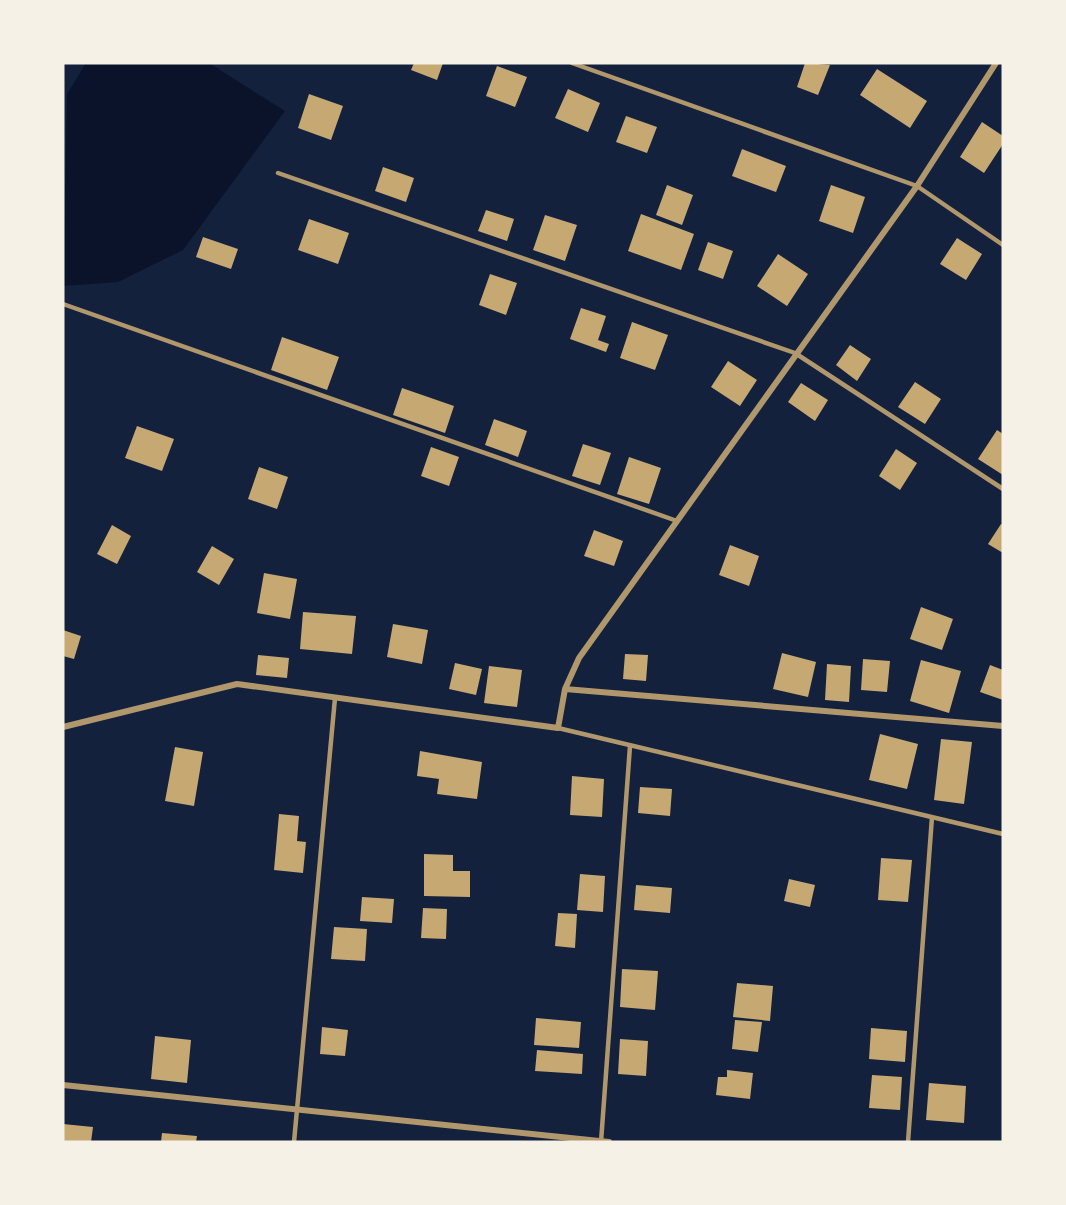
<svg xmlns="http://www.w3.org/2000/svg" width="1066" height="1205" font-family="Roboto,sans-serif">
<rect width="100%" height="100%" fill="#14213d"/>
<!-- water -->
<path fill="#0b132b" d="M86 63H209L285 111 183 250 118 282 63 286 67 94Z"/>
<!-- building -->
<path fill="#c6a872" d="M414 63H443L437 80 411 70Z
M805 63 830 65 818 95 797 87Z
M497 66 527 77 515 107 486 96Z
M877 69 927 101 910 128 860 95Z
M568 89 600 103 588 132 555 118Z
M309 94 343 106 331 140 298 128Z
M626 116 657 127 647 153 616 142Z
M982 122 1003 136V144L984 173 960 157Z
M742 149 786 166 776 192 732 176Z
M383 167 414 178 406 202 375 191Z
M667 185 693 195 682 225 656 215Z
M831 185 865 197 853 233 819 221Z
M486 210 514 219 507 241 478 231Z
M641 214 694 234 681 270 628 251Z
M545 215 577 225 565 261 533 250Z
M309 219 349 233 338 264 298 250Z
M203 237 238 249 231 269 196 257Z
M957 238 982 254 966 280 940 264Z
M708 242 733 251 723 279 698 270Z
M778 254 808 274 787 306 757 286Z
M490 274 517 283 506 315 479 305Z
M581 308 606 316 598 340 609 344 606 352 570 339Z
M632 322 668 335 655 370 620 358Z
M282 337 339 357 327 390 271 370Z
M850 345 871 359 857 381 836 365Z
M728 361 757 380 740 406 711 387Z
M915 382 941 399 925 424 898 407Z
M801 383 828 400 815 421 788 402Z
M402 388 454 406 445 433 393 415Z
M494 419 527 431 518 457 485 445Z
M137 426 174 439 162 471 125 458Z
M997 430 1003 434V475L978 459Z
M583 444 611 453 600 485 572 476Z
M431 447 459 457 449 486 421 476Z
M896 449 917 463 900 490 879 476Z
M629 457 661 468 649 504 617 494Z
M259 467 288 477 277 509 248 499Z
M1001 524 1003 525V553L988 544Z
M112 525 131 536 117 564 97 554Z
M594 530 623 541 614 566 584 556Z
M730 545 759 556 749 586 719 575Z
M212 546 234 559 219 585 197 572Z
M264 573 297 579 290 619 257 613Z
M921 607 953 619 942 650 910 639Z
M303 612 356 616 352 654 300 649Z
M393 624 428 630 422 664 387 657Z
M63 630 81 636 74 659 63 656Z
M782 653 816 662 808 697 773 689Z
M625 654 648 655 646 681 623 679Z
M258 655 289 658 287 678 256 675Z
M863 659 890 661 887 692 861 690Z
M921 660 961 671 949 713 910 701Z
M455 663 482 669 476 695 449 689Z
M827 664 851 666 849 702 825 700Z
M990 665 1003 670V700L980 692Z
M489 666 522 670 517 707 484 703Z
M880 734 918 744 907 789 869 780Z
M941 739 972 742 964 804 934 800Z
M175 747 203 752 194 806 165 801Z
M420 751 482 762 477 799 437 794 439 779 417 776Z
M572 776 604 779 602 817 570 815Z
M640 787 672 789 670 816 638 813Z
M279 814 299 816 297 841 306 842 303 873 274 870Z
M424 854 453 855V871H470V897L424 896Z
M881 858 912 860 908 902 878 900Z
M580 874 605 876 603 912 577 910Z
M789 879 815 885 810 907 784 901Z
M636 885 672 888 670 913 634 910Z
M362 897 394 899 392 923 360 921Z
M423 908 447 909 446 939 421 938Z
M558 913 577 914 575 948 555 946Z
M334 927 367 929 365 961 331 959Z
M622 969 658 971 655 1010 620 1007Z
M737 983 773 986 770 1021 733 1017Z
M536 1018 581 1022 579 1048 534 1045Z
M735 1020 762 1022 758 1052 732 1049Z
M322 1027 348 1030 345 1056 320 1054Z
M871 1028 907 1031 905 1062 869 1059Z
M155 1036 191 1040 187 1083 151 1079Z
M620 1039 648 1041 646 1076 618 1074Z
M537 1050 583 1054 582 1074 535 1071Z
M727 1070 753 1073 750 1099 716 1095 718 1077H727Z
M872 1075 902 1077 900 1110 869 1108Z
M929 1083 966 1086 964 1123 926 1120Z
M63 1124 93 1127 91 1142H63Z
M162 1133 197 1136 196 1142H161Z"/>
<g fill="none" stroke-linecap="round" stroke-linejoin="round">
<!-- service -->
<path stroke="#b1986c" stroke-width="4.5" d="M572 63 917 186 1003 245
M278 173 795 353 1003 489
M63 304 677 521
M558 728 1003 834
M294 1142 335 698
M601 1142 630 746
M908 1142 932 817"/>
<!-- minor -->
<path stroke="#b1986c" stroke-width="6" d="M565 689 1003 726
M63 727 237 684 558 728 565 689 579 658 917 186 996 63
M63 1085 609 1142"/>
</g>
<!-- border -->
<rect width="1066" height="1205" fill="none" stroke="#f6f1e7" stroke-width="129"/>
</svg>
